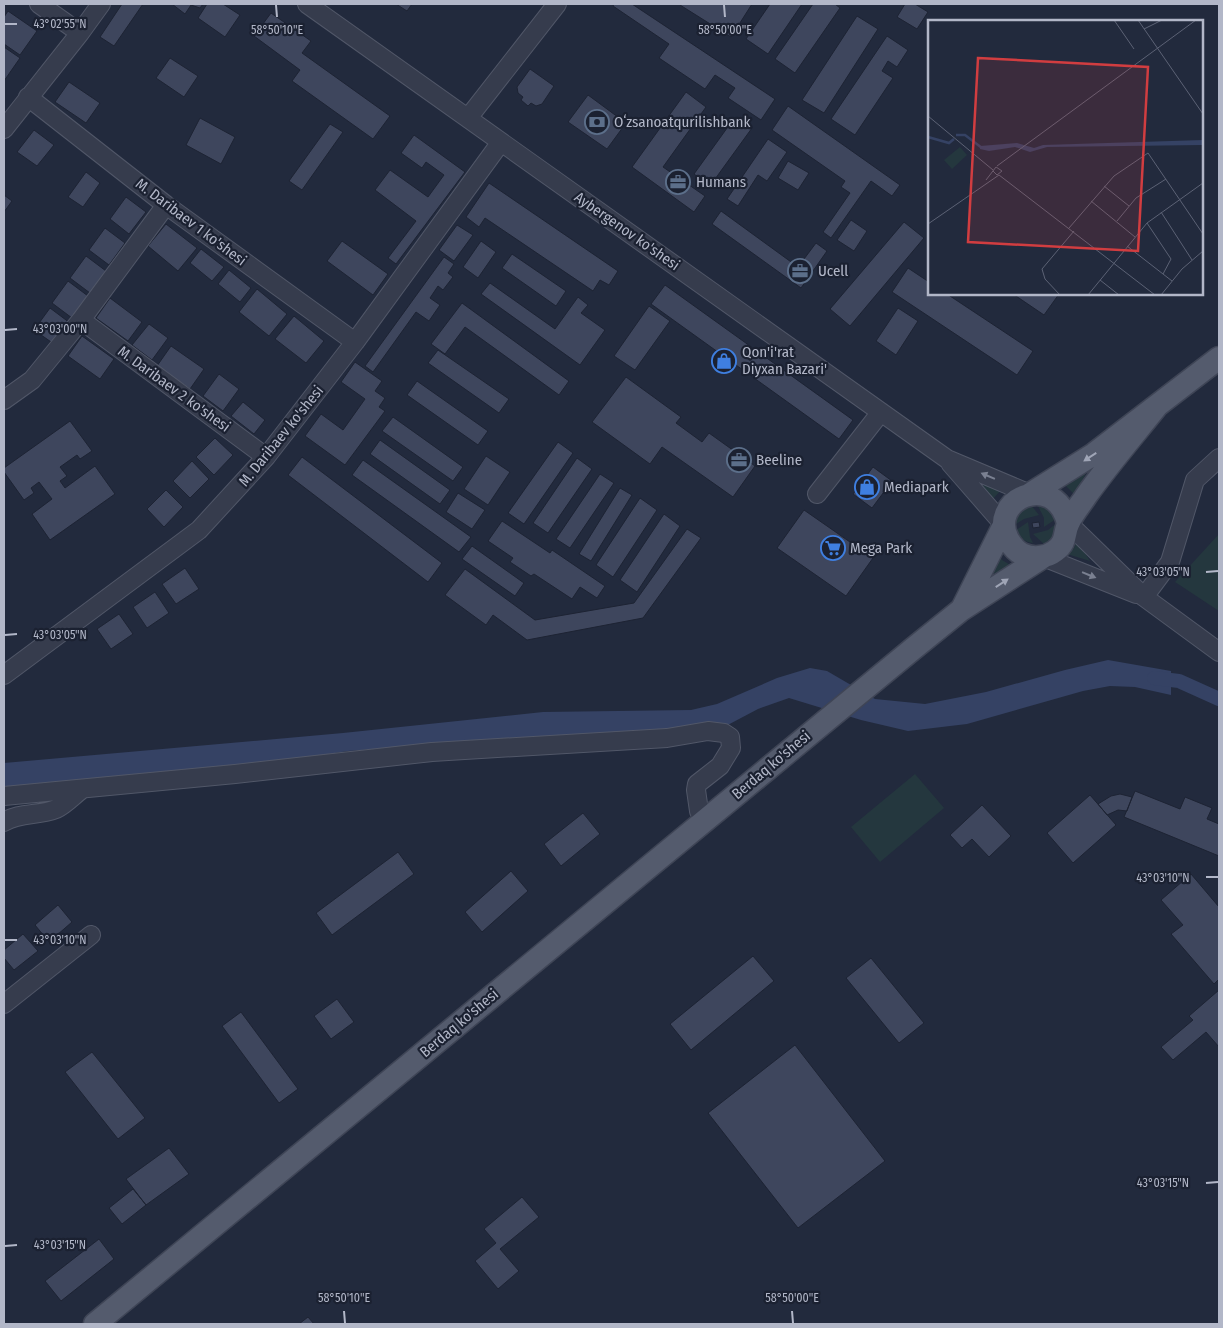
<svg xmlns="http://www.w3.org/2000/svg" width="1223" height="1328" font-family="'Fira Sans Condensed',sans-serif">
<rect width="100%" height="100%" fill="#222a3d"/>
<!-- green -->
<path fill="#24373e" d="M1086 473 1075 495 1064 484Z
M981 482 1002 489 992 500Z
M1037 504 1046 506 1056 519 1044 527V518Z
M1031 505 1039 515 1024 519 1016 524C1017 514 1022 509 1031 505Z
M1028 522 1030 537 1033 543C1024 542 1021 538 1016 530Z
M1057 523C1055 534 1053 538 1044 544L1033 534 1048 530Z
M1219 534V611L1175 582Z
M1077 541 1090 561 1067 554 1074 548Z
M997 552 1002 560 1012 566 988 576Z
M915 774 944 808 880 862 851 827Z"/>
<!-- water -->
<path fill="#354264" d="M1108 660 1171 671V695L1135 687 1110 686 1083 691 967 724 908 731 861 720 789 698 758 709 722 728 466 742 348 751 124 785 4 796V763L343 733 543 712 691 710 717 704 777 678 810 668 827 671 875 699 925 704 986 692 1065 670Z"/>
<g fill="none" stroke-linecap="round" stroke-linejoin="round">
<!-- canal -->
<path stroke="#354264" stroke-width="14" d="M1154 678 1179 681 1219 699"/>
</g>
<!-- building -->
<path fill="#3e465d" stroke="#1d2333" d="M122 4H143L114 46 100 37Z
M172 4H203L200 8 191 5 185 14Z
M207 4H223L240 15 225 37 198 18Z
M396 4H412L407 11Z
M614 4H632L775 99 761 120 728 98 735 88 715 75 705 89 659 58 669 44 613 6Z
M681 4H752L731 37 680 5Z
M770 4H802L768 54 746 39Z
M813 4H835L840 8 795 73 775 59Z
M905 4H915L928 12 917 29 897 17Z
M8 11 37 31 20 55 4 44V17Z
M271 13 311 41 302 53 390 116 373 139 292 81 300 70 254 36Z
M857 16 878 29 824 113 802 100Z
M887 36 908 50 897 67 888 61 882 71 893 78 855 135 831 119Z
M4 47 20 58 4 81Z
M170 58 198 76 184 97 156 78Z
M530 69 554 86 542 104 536 106 531 103 528 106 521 100 523 97 518 93 517 87Z
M69 82 100 103 86 123 55 102Z
M686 92 706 107 663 167 705 196 694 212 632 167Z
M588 95 626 123 607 149 568 122Z
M788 106 900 185 892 196 871 181 831 238 823 232 850 193 841 187 845 181 772 130Z
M735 117 752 128 710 186 694 174Z
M200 118 235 137 221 164 186 145Z
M330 124 343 132 302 190 289 181Z
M34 130 54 145 37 166 17 152Z
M414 135 465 172 396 264 388 258 416 221 375 190 390 170 428 197 444 175 426 162 422 168 401 153Z
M768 139 787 152 767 181 758 175 738 206 727 199Z
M788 161 809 173 798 190 778 178Z
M86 172 100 183 83 207 68 197Z
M489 183 618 271 609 285 600 280 593 291 485 218 479 227 466 217Z
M4 195 12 201 4 212Z
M126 197 146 212 129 234 110 219Z
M721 211 798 267 816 243 827 251 801 288 712 224Z
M851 220 867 231 854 251 837 240Z
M904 222 924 238 850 326 830 309Z
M166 224 197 248 178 271 148 246Z
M457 225 473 235 454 261 439 250Z
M105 228 125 243 109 265 89 250Z
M342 241 388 274 373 295 327 261Z
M481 241 496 252 478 278 463 267Z
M201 249 224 267 212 281 190 263Z
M512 254 566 291 556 306 502 268Z
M86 256 106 271 90 293 70 278Z
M444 257 454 264 448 273 453 277 443 290 438 286 430 298 440 305 429 321 416 312 373 372 365 366Z
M908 268 929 282V294H947L1033 351 1017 375 892 292Z
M229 270 251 288 240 302 218 284Z
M68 281 88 296 72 318 52 303Z
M490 283 555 329 578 297 588 305 581 313 605 330 580 365 481 294Z
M665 285 853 420 839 439 651 304Z
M257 289 287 314 269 336 239 312Z
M1013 294H1059L1044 315Z
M110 298 142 322 128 341 96 318Z
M462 303 569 381 559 395 465 327 445 354 431 344Z
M649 306 670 321 635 370 614 356Z
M50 308 70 323 54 344 34 330Z
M898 308 918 321 896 355 876 341Z
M294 316 324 341 306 363 275 339Z
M149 324 168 338 152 360 132 345Z
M82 336 114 359 100 379 68 356Z
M171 346 204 369 190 389 157 366Z
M438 350 509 399 499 413 428 363Z
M355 362 382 381 375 391 385 398 379 407 385 411 345 465 305 436 321 414 343 430 365 399 341 382Z
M219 374 239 389 223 411 203 396Z
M626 377 681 417 676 423 702 442 709 433 755 466 733 497 662 447 650 464 592 422Z
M417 381 488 431 478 445 407 395Z
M243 402 265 420 254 434 231 416Z
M393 417 463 467 453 481 382 431Z
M70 421 92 451 80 459 77 455 60 467 67 476 60 481 65 488 95 466 115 494 50 540 32 514 52 499 39 482 31 488 34 493 24 500 4 472V468Z
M215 438 233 455 214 475 196 457Z
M380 440 450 490 440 504 370 454Z
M558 442 573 453 524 524 508 513Z
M486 456 510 472 488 505 464 489Z
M302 457 442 563 428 582 288 475Z
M577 458 592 469 548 533 533 523Z
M363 460 471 537 459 552 352 475Z
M192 461 209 479 190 498 173 481Z
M873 467 892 481 872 508 853 494Z
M600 474 614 483 570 548 556 539Z
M620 488 632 495 591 561 579 554Z
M166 490 183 507 164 527 147 509Z
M458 493 485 510 472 529 446 512Z
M640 498 657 510 613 577 596 565Z
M804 510 873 558 846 596 777 548Z
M664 514 680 526 637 592 620 580Z
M502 521 550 553 552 550 605 586 597 598 580 587 572 599 534 574 531 576 510 562 513 558 488 541Z
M1039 522 1040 527 1033 528 1032 523Z
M687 529 701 538 643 618 527 640 493 615 486 625 445 595 465 569 535 620 634 603Z
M472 546 524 583 515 596 462 559Z
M185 568 199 589 176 604 162 584Z
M155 592 169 613 147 628 133 607Z
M119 614 133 634 111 649 97 629Z
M1135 791 1180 809 1185 797 1212 808 1207 819 1219 824V856L1124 817Z
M1120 794 1132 797 1127 811 1118 810 1107 815 1098 804 1111 796Z
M1090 795 1116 825 1073 863 1047 833Z
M982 805 1011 836 989 857 972 839 962 848 950 835Z
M583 813 600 834 561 866 544 844Z
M398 852 414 874 332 935 316 913Z
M511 871 528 891 482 932 465 912Z
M1191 874 1219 907V979L1214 984 1171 934 1183 925 1161 900Z
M58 905 72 922 49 942 35 925Z
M23 934 38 951 14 970 4 958V950Z
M753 956 774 981 691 1050 670 1024Z
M871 958 924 1023 899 1043 846 978Z
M1219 990V1047L1206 1032 1173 1060 1161 1047 1193 1020 1189 1016Z
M337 999 354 1022 331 1039 314 1016Z
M241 1012 298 1089 279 1103 222 1026Z
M795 1045 885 1161 798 1228 708 1113Z
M92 1052 145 1118 118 1139 65 1072Z
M169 1148 189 1174 146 1205 126 1179Z
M133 1189 146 1205 122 1224 109 1208Z
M522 1197 539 1217 500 1249 519 1271 498 1289 475 1261 496 1243 484 1229Z
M99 1239 114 1259 61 1301 45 1281Z
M308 1317 314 1324H299Z"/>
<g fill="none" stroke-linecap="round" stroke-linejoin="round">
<defs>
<path id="minor" d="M39 4 80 33
M307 4 947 459 1030 494
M28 97 166 205 355 342
M468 118 557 4
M4 129 80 33 101 4
M81 320 266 457
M4 400 32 380 81 320 166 205
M950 463 1004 525
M817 494 881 412
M1068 523 1144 597 1219 652
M1043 557 1136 594
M1144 597 1170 562 1195 480 1219 458
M4 675 199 530 266 457 355 342 501 142
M4 796 235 774 432 752 667 738 708 731 724 733 730 737 731 748 720 766 697 784 696 790 699 811 705 820
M4 822C19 812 39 816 56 809 65 805 74 795 81 790
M4 1004 91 935"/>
<path id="major" d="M1030 494 1094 454 1219 358
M1068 523C1054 468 985 501 1009 541 1012 546 1016 551 1022 554 1032 559 1046 558 1055 551 1068 541 1063 533 1069 522 1073 513 1081 504 1086 496 1108 465 1133 436 1157 406
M962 609 1004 525
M95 1324 914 648 961 610 1043 557"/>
</defs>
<!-- minor casing -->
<use href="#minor" stroke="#515768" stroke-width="20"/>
<!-- major casing -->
<use href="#major" stroke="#3f4556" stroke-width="25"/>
<!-- minor -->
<use href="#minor" stroke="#363c4d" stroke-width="18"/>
<!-- major -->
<use href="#major" stroke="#545b6d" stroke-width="22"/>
</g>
<!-- one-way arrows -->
<defs><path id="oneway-solid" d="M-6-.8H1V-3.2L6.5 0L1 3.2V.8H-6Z" transform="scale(1.25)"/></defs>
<g fill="#9fa5b6">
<use href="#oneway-solid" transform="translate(1090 457) rotate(147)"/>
<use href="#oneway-solid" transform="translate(1002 583) rotate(-33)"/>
</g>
<g fill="#7a8091">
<use href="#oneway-solid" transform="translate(988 476) rotate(-157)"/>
<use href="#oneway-solid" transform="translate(1089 575) rotate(22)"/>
</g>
<!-- ticks -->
<path fill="none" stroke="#b2b7c8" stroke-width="2" d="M276 5 277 17M724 5 725 17M5 24H17M5 330 17 329M1206 572 1218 571M5 635 17 634M1206 877H1218M5 940H17M1206 1183 1218 1182M5 1246 17 1245M344 1311 345 1323M792 1311 793 1323"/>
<!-- icons -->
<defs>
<symbol id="bank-ring" viewBox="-11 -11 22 22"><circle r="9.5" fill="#1b2131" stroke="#5c6f8a" stroke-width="1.5"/><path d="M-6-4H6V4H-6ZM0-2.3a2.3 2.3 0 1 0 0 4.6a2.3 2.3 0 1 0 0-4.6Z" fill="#5c6f8a"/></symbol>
<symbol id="office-ring" viewBox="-11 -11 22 22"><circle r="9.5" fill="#1b2131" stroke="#5c6f8a" stroke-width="1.5"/><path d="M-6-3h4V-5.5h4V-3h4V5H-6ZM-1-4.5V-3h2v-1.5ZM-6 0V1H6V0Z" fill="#5c6f8a"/></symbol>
<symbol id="shop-ring" viewBox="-11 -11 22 22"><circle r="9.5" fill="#1b2131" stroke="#3f7fe0" stroke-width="1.5"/><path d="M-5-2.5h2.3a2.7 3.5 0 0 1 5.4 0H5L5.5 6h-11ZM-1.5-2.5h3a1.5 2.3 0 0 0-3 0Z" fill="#3f7fe0"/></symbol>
<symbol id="supermarket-ring" viewBox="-11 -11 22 22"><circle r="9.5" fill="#1b2131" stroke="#3f7fe0" stroke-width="1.5"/><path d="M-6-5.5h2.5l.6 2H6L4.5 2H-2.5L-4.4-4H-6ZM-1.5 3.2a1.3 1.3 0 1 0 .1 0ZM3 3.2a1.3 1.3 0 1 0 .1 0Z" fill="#3f7fe0"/></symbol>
</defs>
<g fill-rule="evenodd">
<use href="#bank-ring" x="583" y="108" width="28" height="28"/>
<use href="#office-ring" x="664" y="168" width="28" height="28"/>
<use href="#office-ring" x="786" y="257" width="28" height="28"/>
<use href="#shop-ring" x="710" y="347" width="28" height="28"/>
<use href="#office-ring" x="725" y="446" width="28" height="28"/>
<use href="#shop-ring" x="853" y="473" width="28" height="28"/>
<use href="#supermarket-ring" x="819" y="534" width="28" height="28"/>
</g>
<g text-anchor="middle" stroke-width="4.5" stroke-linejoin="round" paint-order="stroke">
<!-- poi labels -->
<g font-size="15" fill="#b2b7c8" stroke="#1b2131" text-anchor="start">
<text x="614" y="127">Oʻzsanoatqurilishbank</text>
<text x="696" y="187">Humans</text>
<text x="818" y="276">Ucell</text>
<text x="742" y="357">Qon'i'rat<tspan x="742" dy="17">Diyxan Bazari'</tspan></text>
<text x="756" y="465">Beeline</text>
<text x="884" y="492">Mediapark</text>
<text x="850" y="553">Mega Park</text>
</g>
<!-- street labels -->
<g font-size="15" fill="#b2b7c8" stroke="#1b2131">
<text transform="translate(191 222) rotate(37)" y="5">M. Daribaev 1 ko'shesi</text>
<text transform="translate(627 231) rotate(35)" y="5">Aybergenov ko'shesi</text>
<text transform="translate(174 389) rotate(36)" y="5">M. Daribaev 2 ko'shesi</text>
<text transform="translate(281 436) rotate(-51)" y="5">M. Daribaev ko'shesi</text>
<text transform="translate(771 765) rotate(-40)" y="5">Berdaq ko'shesi</text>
<text transform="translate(459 1023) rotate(-40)" y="5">Berdaq ko'shesi</text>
</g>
</g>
<!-- overview -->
<g transform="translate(928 20)">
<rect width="275" height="275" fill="#222a3d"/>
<path d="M32 127 39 135 24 149 16 140Z" fill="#24373e"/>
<path d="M275 120V125L119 127 102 132 87 127 61 131 52 129V126L89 123 106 128 115 125Z" fill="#354264"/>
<path fill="none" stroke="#354264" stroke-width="2.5" d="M28 115H37L54 128M0 117 21 123 26 119"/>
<path fill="none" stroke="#5c6275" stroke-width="1" d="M186 0 206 29M210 0 275 94M216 9 234 0M0 96 65 150M69 146 268 0M71 155 227 275M58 160 68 147 74 151 69 155 65 151M176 166 201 186M163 181 207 217M233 192 264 240M189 201 208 178 238 159M219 203 243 239 235 254M0 204 71 155M141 208 186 156 220 133 275 214M199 226 244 261M172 260 191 275M132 275 117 259 114 249 146 211M160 275 219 203 275 163M233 275 254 249 275 231"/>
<path fill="#d13d40" fill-opacity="0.15" stroke="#d13d40" stroke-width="2.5" d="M50 38 220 47 210 231 40 222Z"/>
<rect width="275" height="275" fill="none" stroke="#b2b7c8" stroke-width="2.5"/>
</g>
<g font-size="12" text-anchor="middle" fill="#b2b7c8" stroke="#1b2131" stroke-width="4.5" stroke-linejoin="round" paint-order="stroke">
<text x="60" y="28">43°02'55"N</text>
<text x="277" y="34">58°50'10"E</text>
<text x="725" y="34">58°50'00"E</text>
<text x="60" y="333">43°03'00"N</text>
<text x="1163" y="576">43°03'05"N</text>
<text x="60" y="639">43°03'05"N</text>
<text x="1163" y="882">43°03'10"N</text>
<text x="60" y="944">43°03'10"N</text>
<text x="1163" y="1187">43°03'15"N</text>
<text x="60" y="1249">43°03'15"N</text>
<text x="344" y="1302">58°50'10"E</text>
<text x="792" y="1302">58°50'00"E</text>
</g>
<!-- border -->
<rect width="1223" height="1328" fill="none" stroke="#b2b7c8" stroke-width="10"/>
</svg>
